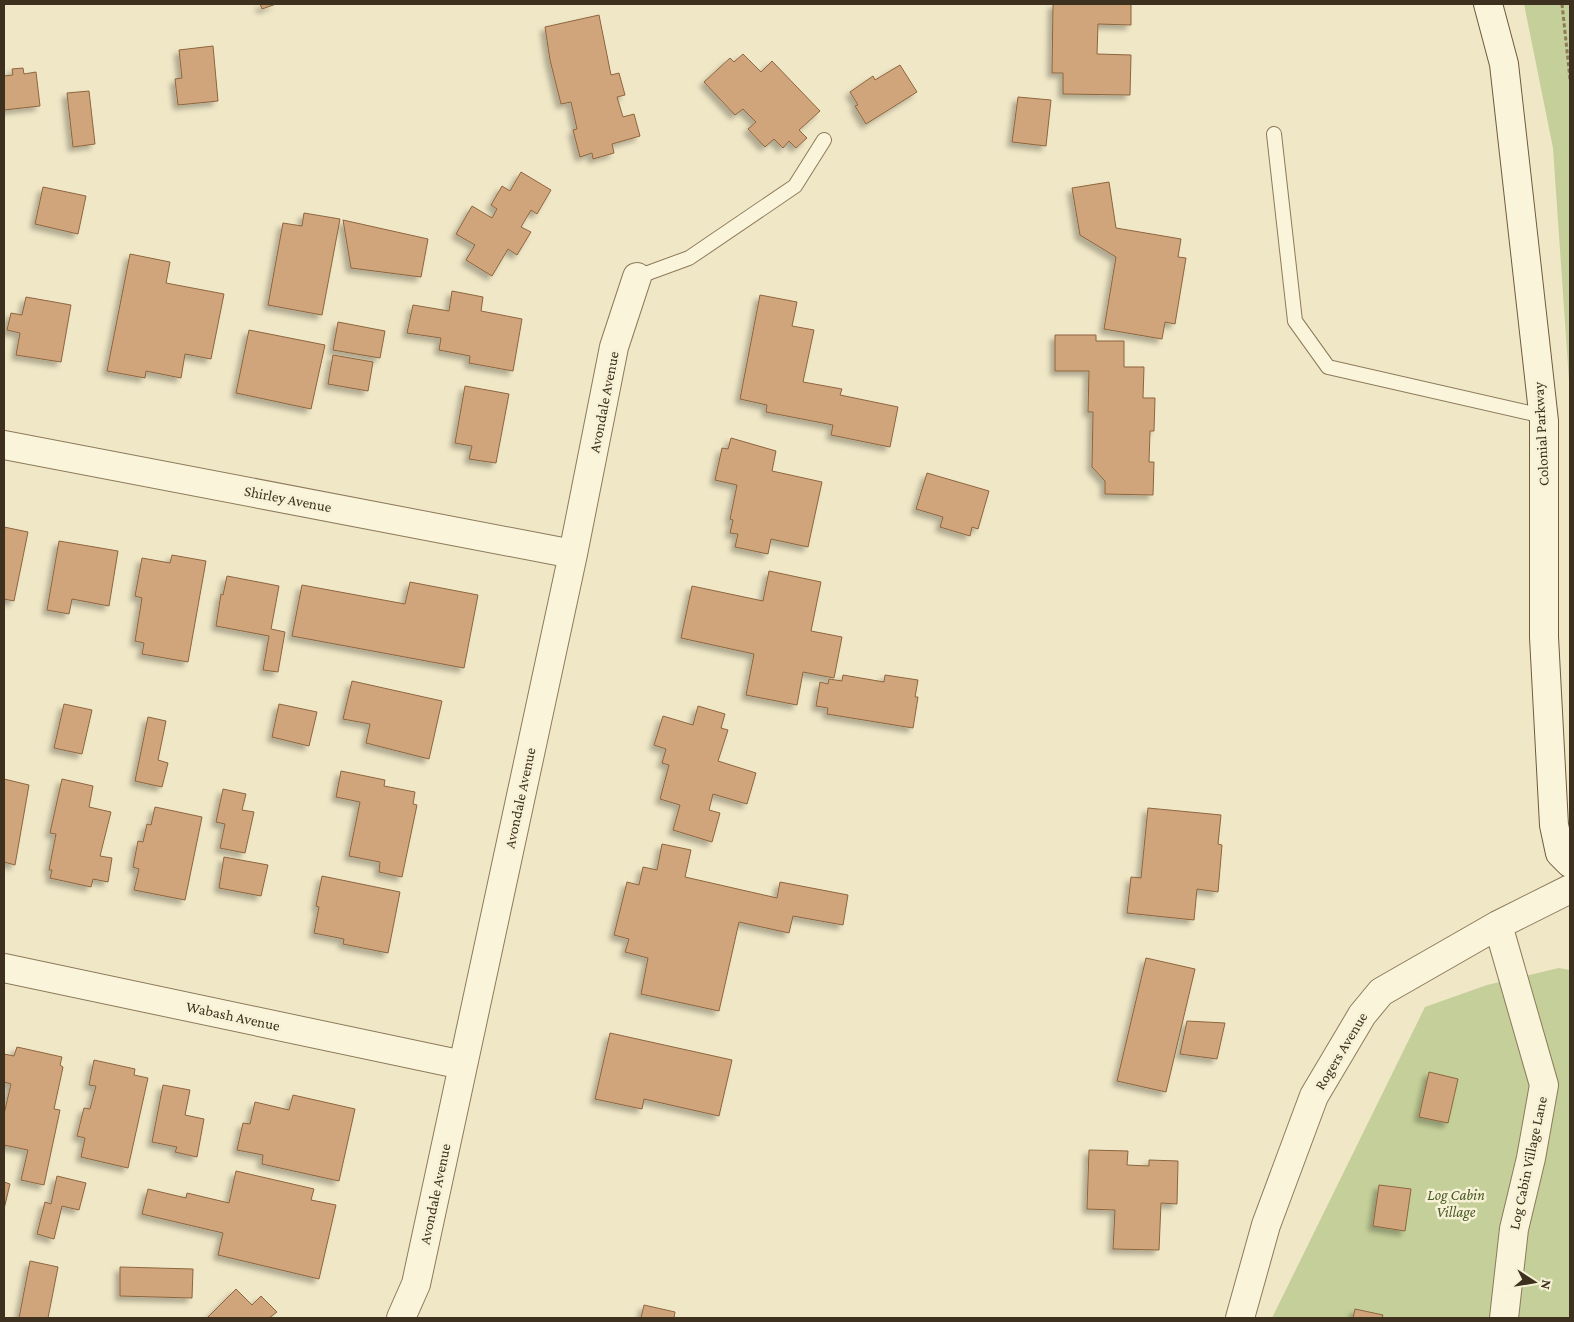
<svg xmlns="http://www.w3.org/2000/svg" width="1574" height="1322" font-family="'Crimson Pro',serif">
<defs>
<filter id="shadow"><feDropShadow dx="-4.5" dy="4.5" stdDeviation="2.5" flood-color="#0004"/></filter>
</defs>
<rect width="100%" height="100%" fill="#f0e7c6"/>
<!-- green -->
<path fill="#c4cf99" d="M1524 4H1570V395L1553 148Z
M1559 968 1570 970V1318H1272L1425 1007 1487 985Z"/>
<!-- building -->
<path fill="#d0a57b" stroke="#8d653f" filter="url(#shadow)" d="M260 4H276L262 9Z
M1053 4H1131V25L1098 24 1097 54 1131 55 1130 95 1063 94V73H1052Z
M599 15 611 75 619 73 625 95 617 97 623 117 634 114 640 136 612 144 614 153 593 159 592 153 580 157 573 130 577 129 571 102 561 104 550 60 545 27Z
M213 46 218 101 178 105 175 79 182 78 179 50Z
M743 54 761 72 772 61 820 111 799 130 807 138 796 148 789 141 783 148 774 139 765 147 748 129 756 122 743 109 735 115 704 82 730 58 734 62Z
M900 65 917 92 866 124 855 106 858 105 850 92 873 76 875 80Z
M23 68 24 74 36 72 40 106 4 110V76L13 75 12 69Z
M89 91 95 144 73 147 67 93Z
M1018 97 1051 100 1046 146 1012 142Z
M521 172 551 190 537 214 531 210 521 227 531 232 517 255 508 249 492 276 466 260 475 245 456 234 472 206 492 218 497 209 491 205 502 186 510 191Z
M1109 182 1116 228 1181 239 1178 257 1186 258 1175 324 1165 322 1162 339 1104 329 1116 257 1080 235 1072 188Z
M43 187 86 196 78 234 35 224Z
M304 213 340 219 322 315 268 305 283 223 302 226Z
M343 220 428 239 421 277 351 268Z
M130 254 170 262 166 283 224 294 211 359 185 354 181 378 146 371 145 378 107 371Z
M452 291 483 297 481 311 522 319 513 371 469 363 470 356 439 350 441 338 407 333 413 305 449 311Z
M760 295 797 302 792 326 814 330 803 382 842 389 840 395 898 407 890 447 831 435 833 425 766 412 767 405 740 399Z
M26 297 71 305 61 362 16 355 20 333 7 330 11 313 22 315Z
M338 322 385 331 380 358 333 350Z
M249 330 325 345 311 409 236 393Z
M1055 335H1096V341H1124V367H1144L1143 398H1155L1154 431H1150L1149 462H1154L1153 495 1105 494V481L1092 467 1093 412H1088L1089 371H1055Z
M333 355 373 362 368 391 328 384Z
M465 386 509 394 496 463 469 459 472 446 455 443Z
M731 438 776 451 772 471 822 482 808 547 771 539 768 554 735 547 738 534 730 533 733 520 730 519 737 485 715 480 722 448 728 449Z
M927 473 989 491 978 529 972 527 970 536 940 527 943 517 916 509Z
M4 527 28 532 14 601 4 599Z
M59 541 118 551 109 606 72 599 69 614 47 610Z
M172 555 206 561 188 662 142 654 144 643 135 641 142 598 135 596 142 558 170 563Z
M769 571 821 582 811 631 842 637 834 678 803 672 797 705 746 695 754 654 681 638 692 586 763 601Z
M227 576 279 586 271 629 285 632 278 672 263 670 269 636 216 626 221 594 223 595Z
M410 582 478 595 464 668 292 636 302 585 405 604Z
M843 675 884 682 885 675 918 680 915 697H918L913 728 827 714 828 708 816 706 820 682 828 684 829 679 842 681Z
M352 681 442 701 429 759 366 743 370 724 343 719Z
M64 704 92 710 82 754 54 748Z
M279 704 317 712 309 746 272 737Z
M698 706 725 714 721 728 728 730 718 761 756 773 747 804 713 794 709 810 720 813 712 842 673 830 680 805 660 799 669 765 662 763 666 749 654 745 663 716 693 725Z
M148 717 166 721 158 760 168 763 162 787 135 781Z
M341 771 385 780 384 786 415 792 413 804 417 805 402 877 379 872 380 862 349 856 360 802 336 797Z
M4 779 29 785 15 865 4 862Z
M62 779 93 786 89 807 111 812 100 856 112 858 108 882 93 879 91 887 50 878 52 870H49L56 834 50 833Z
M223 789 246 794 242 810 254 812 245 853 220 848 225 824 216 822Z
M155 807 202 817 185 900 134 890 139 869 133 867 138 841 143 842 147 824 151 825Z
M1148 808 1221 815 1218 844 1222 845 1218 892 1197 889 1194 920 1127 913 1131 877 1141 878Z
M662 844 691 850 685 877 777 898 780 882 848 895 843 925 793 916 789 933 739 922 719 1011 641 994 648 958 625 952 629 939 614 935 627 882 639 885 643 867 657 870Z
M224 857 268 865 261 896 219 888Z
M322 876 400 892 388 953 343 944 344 939 314 933 319 907 316 906Z
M1146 958 1195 969 1166 1092 1117 1081Z
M1187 1021 1225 1023 1217 1059 1180 1054Z
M610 1033 732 1060 719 1116 644 1099 642 1109 595 1099Z
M17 1047 62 1057 60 1065 63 1067 54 1109 60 1110 44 1185 21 1180 28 1150 4 1145V1114L11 1084 4 1082V1054L14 1056Z
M94 1060 135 1069 134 1075 148 1078 128 1168 81 1157 85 1138 77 1136 84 1108 90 1109 96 1086 89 1085Z
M1429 1072 1458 1079 1448 1123 1419 1117Z
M163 1085 190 1090 185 1115 204 1119 197 1157 175 1152 177 1147 152 1142Z
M293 1095 355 1109 339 1181 262 1164 263 1155 237 1150 243 1123 250 1124 255 1102 289 1110Z
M1089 1150 1128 1151 1127 1165 1149 1166V1160L1178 1161 1177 1204 1161 1203 1159 1250 1113 1249 1115 1210 1087 1209Z
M236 1171 314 1189 311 1200 336 1205 319 1279 218 1255 223 1233 142 1214 148 1189 186 1198 187 1193 229 1203Z
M57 1176 86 1183 79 1210 62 1206 54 1239 37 1234 45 1202 51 1204Z
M4 1182 10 1184 4 1209Z
M1379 1185 1411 1189 1405 1231 1373 1226Z
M30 1261 58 1267 48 1318H19Z
M120 1267 193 1269 192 1298 120 1296Z
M236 1289 252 1305 261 1296 277 1312 269 1318H207Z
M644 1305 675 1312 674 1318H641Z
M1355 1309 1383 1315 1382 1318H1353Z"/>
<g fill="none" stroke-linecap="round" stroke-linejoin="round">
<defs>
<path id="lane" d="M1274 134 1295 321 1328 367 1543 416
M637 277 689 258 795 186 824 140"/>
<path id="street" d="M4 445 573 554
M1498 925 1544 1085 1531 1158 1514 1229 1504 1318
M4 968 463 1065
M401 1318 416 1284 573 554 614 347 637 277
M1240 1318 1266 1225 1314 1096 1362 1015 1381 992 1498 925 1570 889"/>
<path id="secondary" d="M1488 4 1504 64 1544 421V637L1554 825 1560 853 1570 863"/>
</defs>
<!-- lane casing -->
<use href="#lane" stroke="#8d7a5b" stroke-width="16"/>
<!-- street casing -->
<use href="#street" stroke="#8d7a5b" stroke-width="30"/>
<!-- secondary casing -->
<use href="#secondary" stroke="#6f5b3e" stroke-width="30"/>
<!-- path -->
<path stroke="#8d7a5b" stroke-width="3" stroke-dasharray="4 2.5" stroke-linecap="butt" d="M1562 4 1570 79"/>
<!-- lane -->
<use href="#lane" stroke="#faf4da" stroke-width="14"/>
<!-- street -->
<use href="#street" stroke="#faf4da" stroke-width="28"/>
<!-- secondary -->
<use href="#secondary" stroke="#faf4da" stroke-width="28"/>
</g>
<g text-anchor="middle" stroke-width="5" stroke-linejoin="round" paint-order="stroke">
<!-- street labels -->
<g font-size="15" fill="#3d301f" stroke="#f7f1d6">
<text transform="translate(604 402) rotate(-79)" y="5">Avondale Avenue</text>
<text transform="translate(1541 434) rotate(-93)" y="5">Colonial Parkway</text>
<text transform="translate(288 499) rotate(11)" y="5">Shirley Avenue</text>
<text transform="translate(520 798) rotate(-78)" y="5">Avondale Avenue</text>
<text transform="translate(233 1016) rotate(12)" y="5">Wabash Avenue</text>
<text transform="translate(1341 1051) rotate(-59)" y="5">Rogers Avenue</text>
<text transform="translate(1528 1163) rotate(-78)" y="5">Log Cabin Village Lane</text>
<text transform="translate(435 1194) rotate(-78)" y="5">Avondale Avenue</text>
</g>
<!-- park labels -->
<g font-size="15" font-style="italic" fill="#485a25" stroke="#f7f1d6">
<text x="1456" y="1200">Log Cabin<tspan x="1456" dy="17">Village</tspan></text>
</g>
</g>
<!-- border -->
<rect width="1574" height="1322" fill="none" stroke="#3d301f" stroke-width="10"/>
<!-- north arrow -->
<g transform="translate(1534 1282) rotate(102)" stroke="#f7f1d6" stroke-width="4" paint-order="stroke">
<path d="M0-4L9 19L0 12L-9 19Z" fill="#3d301f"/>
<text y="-8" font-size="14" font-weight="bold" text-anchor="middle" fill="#3d301f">N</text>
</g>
</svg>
